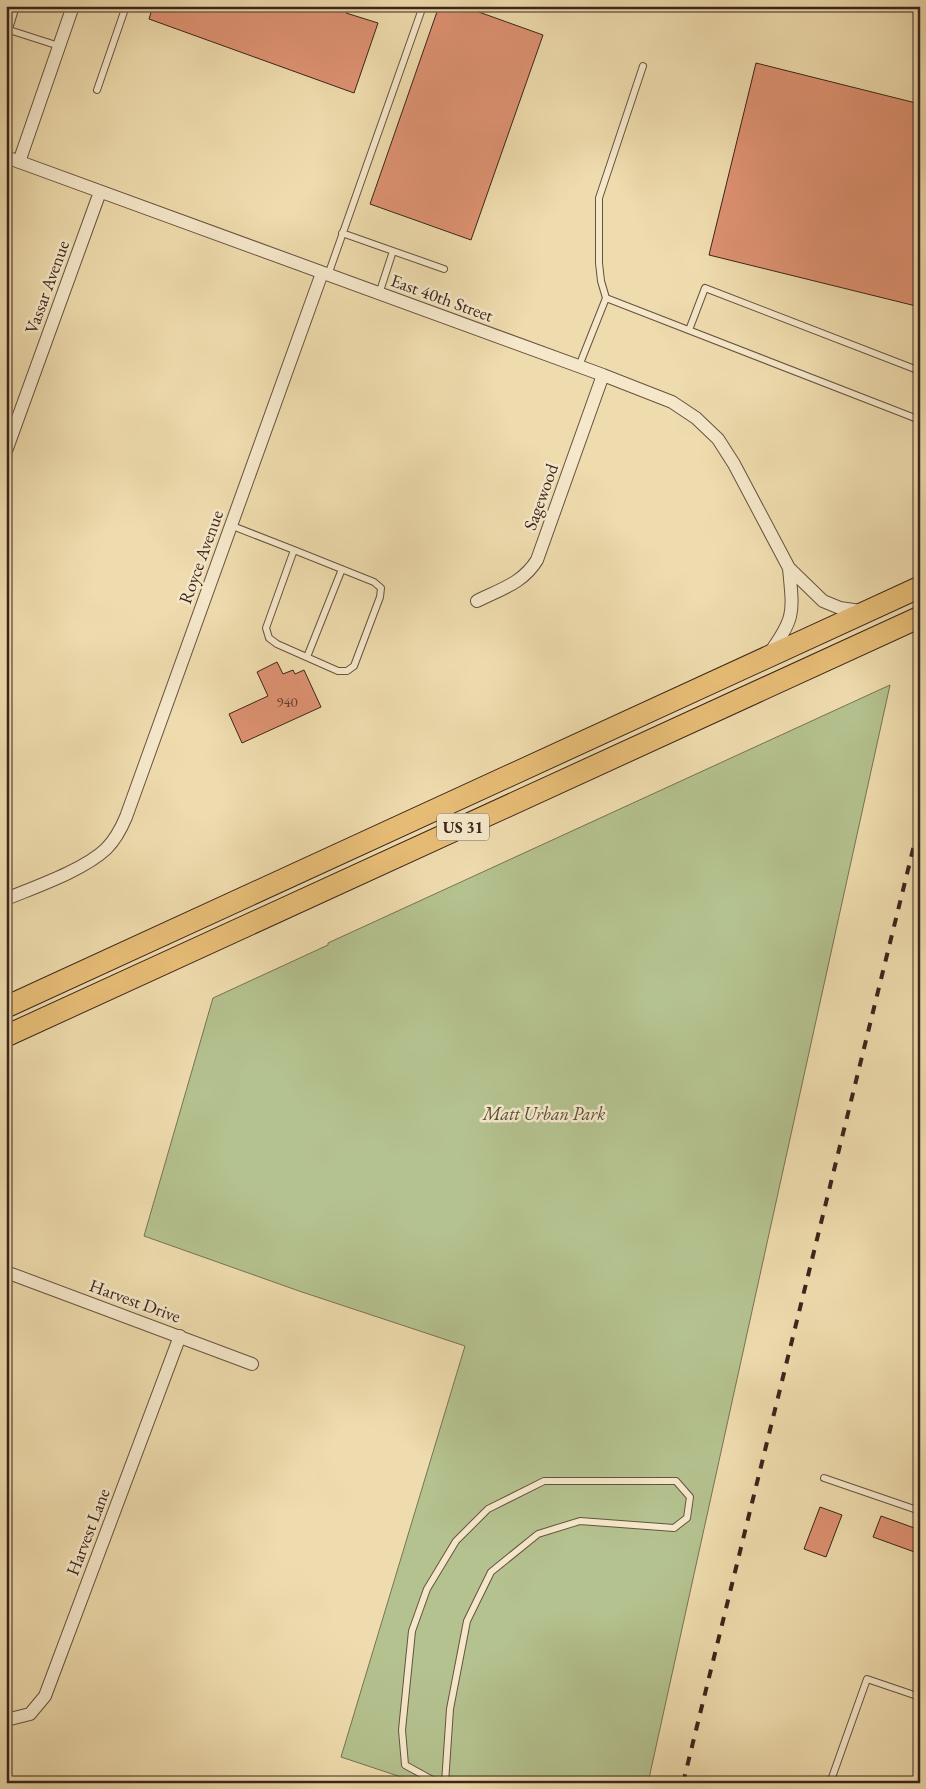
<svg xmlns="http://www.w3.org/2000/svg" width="926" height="1789" font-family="'EB Garamond',serif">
<rect width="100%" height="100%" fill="#efdcae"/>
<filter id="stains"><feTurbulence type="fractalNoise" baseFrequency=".004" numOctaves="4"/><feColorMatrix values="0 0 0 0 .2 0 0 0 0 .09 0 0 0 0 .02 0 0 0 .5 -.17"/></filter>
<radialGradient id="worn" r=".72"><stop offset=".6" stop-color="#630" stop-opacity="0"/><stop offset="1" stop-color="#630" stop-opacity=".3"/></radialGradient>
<!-- green -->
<path fill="#b4c28f" stroke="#777355" d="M890 685 648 1783H413V1781L341 1757 465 1346 299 1291 144 1236 213 998 328 945V943Z"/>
<!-- building -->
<path fill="#de9272" stroke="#3a241b" d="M153 6H348L346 13 378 23 354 93 149 19Z
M439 6H462L543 35 471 240 370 204Z
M756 63 920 104V307L709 255Z
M277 662 283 674 293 670 295 674 304 670 321 707 242 743 229 714 268 696 257 672Z
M820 1507 842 1515 826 1557 804 1549Z
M881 1516 920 1530V1554L873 1537Z"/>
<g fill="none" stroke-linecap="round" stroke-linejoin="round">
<defs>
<path id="service" d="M6 29 59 46
M9 29 16 6
M97 90 126 6
M342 233 393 251
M328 275 423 6
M379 294 393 251 444 269
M606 298 601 281 599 263V198L643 66
M689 330 705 288 920 371
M579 366 606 298 920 420
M230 525 294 550
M294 550 374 582 381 588 380 597 354 666 347 671H338L277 644 269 638 266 628Z
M307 657 342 569
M824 1478 920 1511
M438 1783 405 1765 402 1730 412 1631 427 1589 456 1541 488 1509 544 1481H676L690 1497 687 1518 674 1528 580 1521 538 1534 491 1572 467 1621 450 1709 445 1783
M830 1783 867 1679 920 1697"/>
<path id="minor" d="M6 157 603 375 672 402 696 418 718 439 734 464 789 568 823 601 840 608 860 611
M19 162 73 6
M6 451 100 192
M477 601C501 589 523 583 537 560L603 375
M769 654C796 617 793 612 789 568
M6 899C35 887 84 870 106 849 115 840 121 829 126 817L322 273
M6 1272 252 1364
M6 1720 30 1714 45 1696 180 1336"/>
<path id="trunk" d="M6 1007 920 587
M6 1036 920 617"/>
</defs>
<!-- service casing -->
<use href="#service" stroke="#675240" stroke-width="8"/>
<!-- minor casing -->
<use href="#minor" stroke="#675240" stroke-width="14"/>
<!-- trunk casing -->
<use href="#trunk" stroke="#3a241b" stroke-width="23"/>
<!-- service -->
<use href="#service" stroke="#f5e8ca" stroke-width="6"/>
<!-- minor -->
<use href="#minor" stroke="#f5e8ca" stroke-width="12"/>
<!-- trunk -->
<use href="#trunk" stroke="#e8be77" stroke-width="21"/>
<!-- rail -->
<path stroke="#3a241b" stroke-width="4" stroke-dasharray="9 9" stroke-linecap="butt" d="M683 1783 920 821"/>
</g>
<g text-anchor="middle" stroke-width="5" stroke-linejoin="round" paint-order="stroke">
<!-- number labels -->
<g font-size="15" fill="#634031">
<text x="287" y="707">940</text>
</g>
<!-- shield labels -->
<rect fill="#f5e8ca" stroke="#725f50" stroke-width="1" x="437" y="813.5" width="52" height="27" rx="4"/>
<g font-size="16" font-weight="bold" fill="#3a241b">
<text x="463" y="833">US 31</text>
</g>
<!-- street labels -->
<g font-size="18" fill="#3a241b" stroke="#f5e8ca">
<text transform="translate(47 287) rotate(-70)" y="6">Vassar Avenue</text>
<text transform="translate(442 298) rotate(20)" y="6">East 40th Street</text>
<text transform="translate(541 497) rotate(-70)" y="6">Sagewood</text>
<text transform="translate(201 557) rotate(-70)" y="6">Royce Avenue</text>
<text transform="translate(135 1301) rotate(20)" y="6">Harvest Drive</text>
<text transform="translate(88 1532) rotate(-69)" y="6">Harvest Lane</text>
</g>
<!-- park labels -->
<g font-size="18" font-style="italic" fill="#584c38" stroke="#f5e8ca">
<text x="544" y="1120">Matt Urban Park</text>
</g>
</g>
<!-- margin -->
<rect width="926" height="1789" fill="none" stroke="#efdcae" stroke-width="25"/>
<rect x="8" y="8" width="911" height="1774" fill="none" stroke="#3a241b" stroke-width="2.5"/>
<rect x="12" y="12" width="901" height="1764" fill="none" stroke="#3a241b"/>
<rect width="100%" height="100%" filter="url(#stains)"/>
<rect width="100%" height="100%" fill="url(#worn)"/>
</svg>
